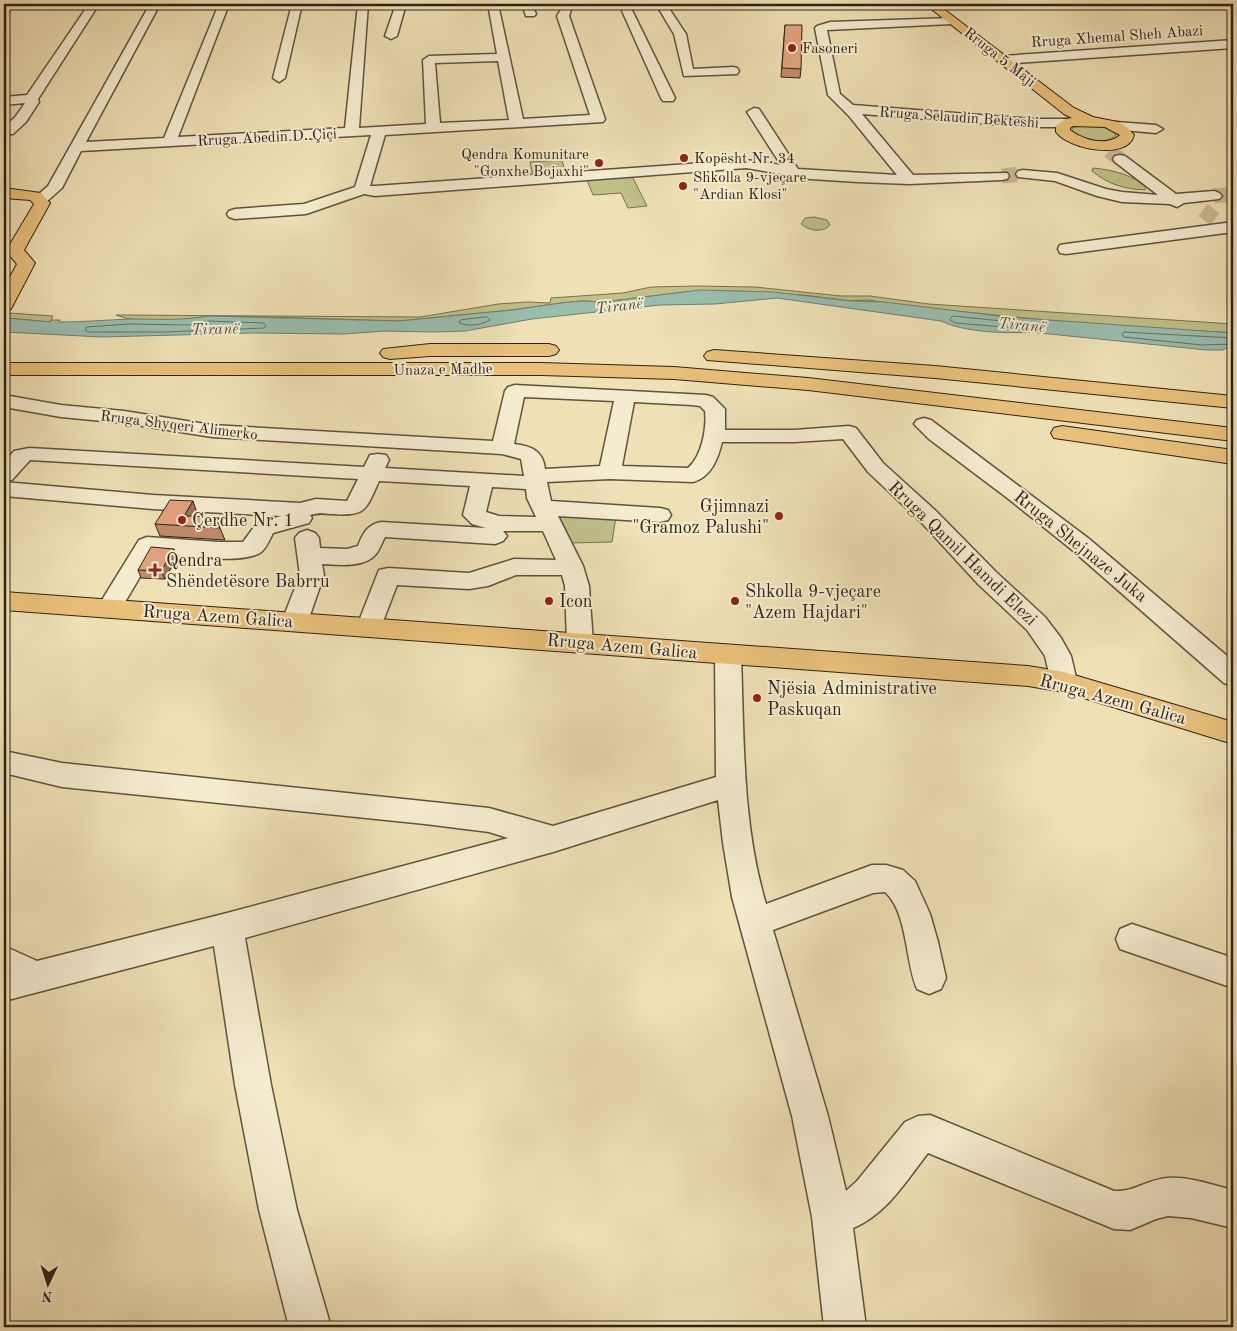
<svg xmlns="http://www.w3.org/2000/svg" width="1237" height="1331" font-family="'Old Standard TT',serif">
<rect width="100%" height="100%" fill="#efe0b5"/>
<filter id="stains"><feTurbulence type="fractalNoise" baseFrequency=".004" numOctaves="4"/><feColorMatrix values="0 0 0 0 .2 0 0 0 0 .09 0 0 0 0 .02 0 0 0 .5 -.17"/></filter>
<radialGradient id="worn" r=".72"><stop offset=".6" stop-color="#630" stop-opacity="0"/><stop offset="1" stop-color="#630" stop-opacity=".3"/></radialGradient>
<!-- green -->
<path fill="#c0c088" stroke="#78714f" d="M1104 4H1183L1186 5 1115 10Z
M1080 124 1107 127 1116 132V135C1106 145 1081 141 1072 130V128Z
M562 160 566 175 533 177 530 162Z
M1093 168C1112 170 1131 174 1146 187L1145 190C1123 189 1108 184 1092 171Z
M632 176 647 206 628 208 621 193 593 195 587 180Z
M814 217 827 220 830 225C823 233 809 231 801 224L805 218Z
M697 286 755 287 841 296H870L929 304 1233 324V333L1085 324 925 308 867 300 851 301 803 295 737 291 684 292 604 302 581 301 561 303 512 310 399 321 232 316C200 316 145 327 116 315L420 317 498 304 527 302 550 303 551 298 623 293 651 287Z
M9 313 53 316 50 322 7 318Z
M560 513 616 516 612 542 570 543 558 516Z"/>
<!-- water -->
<path fill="#9abdae" stroke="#6f7f71" d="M700 290 773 292 851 301 884 302 1007 317 1233 333V349L1226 348 1223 350H1207L1030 332C1005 334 963 332 941 321L777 298 715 304 660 305 532 319 465 331 434 332 385 331 344 334 253 333 102 337 4 332V323L7 318 50 322 52 320H60L59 322C83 322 106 320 130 319 156 319 182 321 208 316L399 321 512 310 561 303 581 301 604 302Z"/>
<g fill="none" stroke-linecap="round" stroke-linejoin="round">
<!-- shore -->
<path stroke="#647062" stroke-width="1" d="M953 316 1021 323 1023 326 1016 328 955 323 950 320Z
M487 317 490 320C480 325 470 327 459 323L461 320Z
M209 321 264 323 266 326 264 328 165 332H88L85 330 87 327 128 324 189 325Z
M1233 338 1124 332 1122 334 1124 337 1202 345 1233 344"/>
<!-- minor-tunnel -->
<path stroke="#c9ba95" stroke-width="15" stroke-dasharray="15 8" stroke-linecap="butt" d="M1109 151 1120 159
M1002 176 1023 174
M1214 196 1233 194
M1203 210 1217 221"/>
<defs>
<path id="minor" d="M4 4H35L30 7H4Z
M89 4H99L38 99 39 102 26 122 13 134H4V128L16 116 25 103 4 105V97L27 95Z
M150 4H160L86 142 164 138 219 4H229L178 137 345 128 358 4H368L359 128 426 124 423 60 429 56 497 54 488 4H498L523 119 590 115 557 16 562 8H570L571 10 569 16 605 119 603 122 385 135 370 186H375L746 160 781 165 747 112 754 108 759 109 798 169 897 175 849 116 828 95 815 28 817 26 830 22 952 18 958 21 952 24 827 30 840 94 853 105 1032 119H1068L1075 123 1068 127H1032L862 114 913 175 1007 173 1009 176 1007 179 1002 180 909 184 858 182 810 179 746 168 375 196 364 194 306 214 235 219 229 217 227 214 229 211 235 209 304 204 355 187 371 135 81 151 62 188 45 203H35L32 200 48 186ZM498 61 509 120 440 123 435 63Z
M292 4H302L285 78 279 82 273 78Z
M396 4H406L397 36 391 39 385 36Z
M522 4H532L536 14 534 16H526Z
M619 4H629L675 98 673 101H663L661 98Z
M656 4H666L686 34 693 69 733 67 737 68 739 71 737 74 684 76 674 34Z
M1221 4H1233V10L1222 6Z
M1233 40V48L1003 64 997 60 1003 56Z
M1116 122 1156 125 1163 129 1156 133 1111 129 1109 126Z
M1120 155 1125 156 1176 194 1214 191 1219 193 1222 196 1219 199 1184 203 1177 207 1170 204 1122 202 1097 196 1055 181 1018 177 1016 174 1018 171 1023 170 1057 173 1106 189 1122 192 1158 195 1115 162 1113 159 1115 156Z
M1233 222V232L1066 254 1060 253 1058 249 1060 245 1066 244Z
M515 385 706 395 713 397 725 409V430H794L849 426 856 428 883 463 937 512 996 572 1045 617 1061 638 1071 656 1077 682 1073 689 1064 692 1055 689 1051 682 1045 656 1027 630 978 584 921 522 868 472 843 439 794 442H722C718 459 711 477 693 482L610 479 547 482 551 501 660 508 668 510 671 515 668 520 660 522 558 516 583 566 589 586 593 643 589 650 580 652 571 650 567 643 565 586 562 575H516L488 586 469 589 397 585 379 632 370 635 361 632 357 626 379 570 388 568 469 573 514 559 556 560 543 531H503L507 536 503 541 495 544 385 537C382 542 380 549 376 554 365 568 338 565 322 564L324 575 308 621 304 627 295 630 286 627 282 621 300 575 295 538 299 533 307 530 315 533 319 538 320 548 347 549 358 546C363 533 367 525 381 522L486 528 472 524 463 515 470 486 379 481C365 512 366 516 330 514 323 513 317 513 310 515L312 518 309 523 273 533C270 539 266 549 260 553 238 565 179 555 154 553L118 614 109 617 100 614 97 608 139 540 147 537 219 542H243L257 523 281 516 153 509 4 496V482L153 495 300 503 316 499 347 501 358 479 30 460 12 480 4 482V463L14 451 29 448 364 467 370 455 378 454 386 455 389 460 385 468 524 476 521 459 502 454 212 437 124 423 61 417 4 407V395L61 405 124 411 212 425 493 441 505 391 508 387ZM524 397 614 401 600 466 545 469C543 450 530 446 514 444ZM634 402 692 405 700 406 705 411C707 428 702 456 688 468L622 466ZM492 487 526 489 527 498 536 517 499 516 486 512Z
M924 418 931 420 1088 538 1233 661V686L1224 683 1071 549 1006 497 929 439 914 424 917 420Z
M728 646 737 648 741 655C744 738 742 824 766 904L872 865H886L903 870 915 881 930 914 938 942 946 978 941 989 929 994 917 989C905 961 908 913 885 892L873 893 773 930 828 1116 846 1191 857 1181 905 1122 918 1116 930 1115 1114 1191C1135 1192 1146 1180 1167 1178 1189 1176 1212 1185 1233 1190V1228L1191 1218 1168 1216 1156 1219 1130 1230 1114 1229 928 1153C906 1181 887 1214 853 1228L866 1327H824L812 1217 792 1116 732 897 723 843 718 800 553 852 245 938 271 1085 297 1210 331 1327H289L259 1210 235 1085 214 946 4 1001V946L37 961 227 913 508 838 489 832 425 824 62 787 4 773V751L62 763 489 808 553 826 716 777 715 655 719 648Z
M1132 924 1233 958V988L1120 949 1116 939 1120 929Z"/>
<path id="major" d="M4 4H11L4 8Z
M925 4H937L1074 108 1093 117 1118 122 1128 128 1134 135C1128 161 1068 149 1056 132V126L1065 119 1072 118 1064 114ZM1073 126 1105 127 1120 135C1107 147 1083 140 1070 130V128Z
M4 188 41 193 50 203 24 250 35 263 13 305 11 309 4 311V288L17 264 6 251 34 204 30 200 4 198Z
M4 592 1028 666 1064 672 1233 722V744L1064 692 1028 686 4 610Z"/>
<path id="highway" d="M430 344H549L556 346 559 350 556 354 549 356H430L390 359 383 357 380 353 383 349Z
M714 350 935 366 1233 396V408L935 378 707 360 704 356 707 352Z
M4 363H541L674 367 808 378 1233 428V441L808 390 674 379 541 375H4Z
M1062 426 1233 450V464L1054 438 1051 433 1054 428Z"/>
</defs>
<!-- minor casing -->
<use href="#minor" stroke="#5f523e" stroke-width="3"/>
<!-- major casing -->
<use href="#major" stroke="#2f2216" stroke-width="2"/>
<!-- highway casing -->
<use href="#highway" stroke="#2f2216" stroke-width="2"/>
<!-- minor -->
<use href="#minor" fill="#f5ebcf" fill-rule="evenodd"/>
<!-- major -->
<use href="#major" fill="#e8c07a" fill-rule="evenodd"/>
<!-- highway -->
<use href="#highway" fill="#e8c07a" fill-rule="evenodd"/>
</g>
<!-- wall -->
<path fill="#c18b6b" stroke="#2f2216" d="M785 25 801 69 800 78 781 77Z
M197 513 195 516 220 528 225 540 160 536 155 524Z
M177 557 165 579 141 578 138 570Z"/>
<!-- shaded-wall -->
<path fill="#9d7157" stroke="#2f2216" d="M193 501 197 513 190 526 184 516Z
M174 549 177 557 165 579 161 571Z"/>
<!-- building -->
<path fill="#e0a27c" stroke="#2f2216" d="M785 25H802L801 69 782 68Z
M170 500 193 501 184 516 216 517 220 528 155 524Z
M151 547 174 549 161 571 138 570Z"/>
<!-- markers -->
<g fill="#8f2418" stroke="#f5ebcf" stroke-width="2">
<circle cx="792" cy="48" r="5"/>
<circle cx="684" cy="158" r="5"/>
<circle cx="599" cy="163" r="5"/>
<circle cx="683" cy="186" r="5"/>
<circle cx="779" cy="516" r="5"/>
<circle cx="182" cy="520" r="5"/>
<path d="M152.5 562.5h5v5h5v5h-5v5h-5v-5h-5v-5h5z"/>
<circle cx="549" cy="601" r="5"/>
<circle cx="735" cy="601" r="5"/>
<circle cx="757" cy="698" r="5"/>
</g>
<g text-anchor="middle" stroke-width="4" stroke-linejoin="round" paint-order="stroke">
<!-- far-street labels -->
<g font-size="15" fill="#2f2216" stroke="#f5ebcf">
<text transform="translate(1117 36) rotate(-4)" y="5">Rruga Xhemal Sheh Abazi</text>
<text transform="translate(1000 57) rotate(38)" y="5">Rruga 5 Maji</text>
<text transform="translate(959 117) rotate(4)" y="5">Rruga Selaudin Bekteshi</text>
<text transform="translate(267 137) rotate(-3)" y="5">Rruga Abedin D. Çiçi</text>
<text transform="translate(443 369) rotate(-1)" y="5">Unaza e Madhe</text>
<text transform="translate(179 425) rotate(7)" y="5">Rruga Shyqeri Alimerko</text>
</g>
<!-- far-poi labels -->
<g font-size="15" fill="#2f2216" stroke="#f5ebcf" text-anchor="start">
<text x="802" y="53">Fasoneri</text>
<text x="589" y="159" text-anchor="end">Qendra Komunitare<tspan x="589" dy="17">"Gonxhe Bojaxhi"</tspan></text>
<text x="694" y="163">Kopësht Nr. 34</text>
<text x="693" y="182">Shkolla 9-vjeçare<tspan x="693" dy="17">"Ardian Klosi"</tspan></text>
</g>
<!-- far-water labels -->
<g font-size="16" font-style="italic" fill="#4f5044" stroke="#f5ebcf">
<text transform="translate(619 305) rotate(-7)" y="6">Tiranë</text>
<text transform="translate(1022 324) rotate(5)" y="6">Tiranë</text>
<text transform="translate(215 328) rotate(-1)" y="6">Tiranë</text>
</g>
<!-- poi labels -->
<g font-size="18" fill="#2f2216" stroke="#f5ebcf" text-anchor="start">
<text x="769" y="512" text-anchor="end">Gjimnazi<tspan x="769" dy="21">"Gramoz Palushi"</tspan></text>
<text x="192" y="526">Çerdhe Nr. 1</text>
<text x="166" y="566">Qendra<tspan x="166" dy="21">Shëndetësore Babrru</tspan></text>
<text x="745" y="597">Shkolla 9-vjeçare<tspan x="745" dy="21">"Azem Hajdari"</tspan></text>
<text x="559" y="607">Icon</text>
<text x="767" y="694">Njësia Administrative<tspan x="767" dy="21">Paskuqan</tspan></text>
</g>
<!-- street labels -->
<g font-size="18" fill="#2f2216" stroke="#f5ebcf">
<text transform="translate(1081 546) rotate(39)" y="6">Rruga Shejnaze Juka</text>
<text transform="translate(963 553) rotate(44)" y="6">Rruga Qamil Hamdi Elezi</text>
<text transform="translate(218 616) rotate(4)" y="6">Rruga Azem Galica</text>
<text transform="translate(622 646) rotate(5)" y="6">Rruga Azem Galica</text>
<text transform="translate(1113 699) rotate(15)" y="6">Rruga Azem Galica</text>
</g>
</g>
<!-- margin -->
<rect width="1237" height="1331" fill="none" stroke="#efe0b5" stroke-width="20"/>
<rect x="5" y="5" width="1227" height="1321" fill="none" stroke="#2f2216" stroke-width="2.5"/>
<rect x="10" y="10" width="1217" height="1311" fill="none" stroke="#2f2216"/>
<!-- north arrow -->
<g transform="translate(48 1284) rotate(184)" stroke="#f5ebcf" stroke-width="4" paint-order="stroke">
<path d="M0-4L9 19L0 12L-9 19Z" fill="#2f2216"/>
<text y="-8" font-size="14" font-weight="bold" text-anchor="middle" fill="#2f2216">N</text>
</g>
<rect width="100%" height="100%" filter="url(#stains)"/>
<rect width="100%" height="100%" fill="url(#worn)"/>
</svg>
